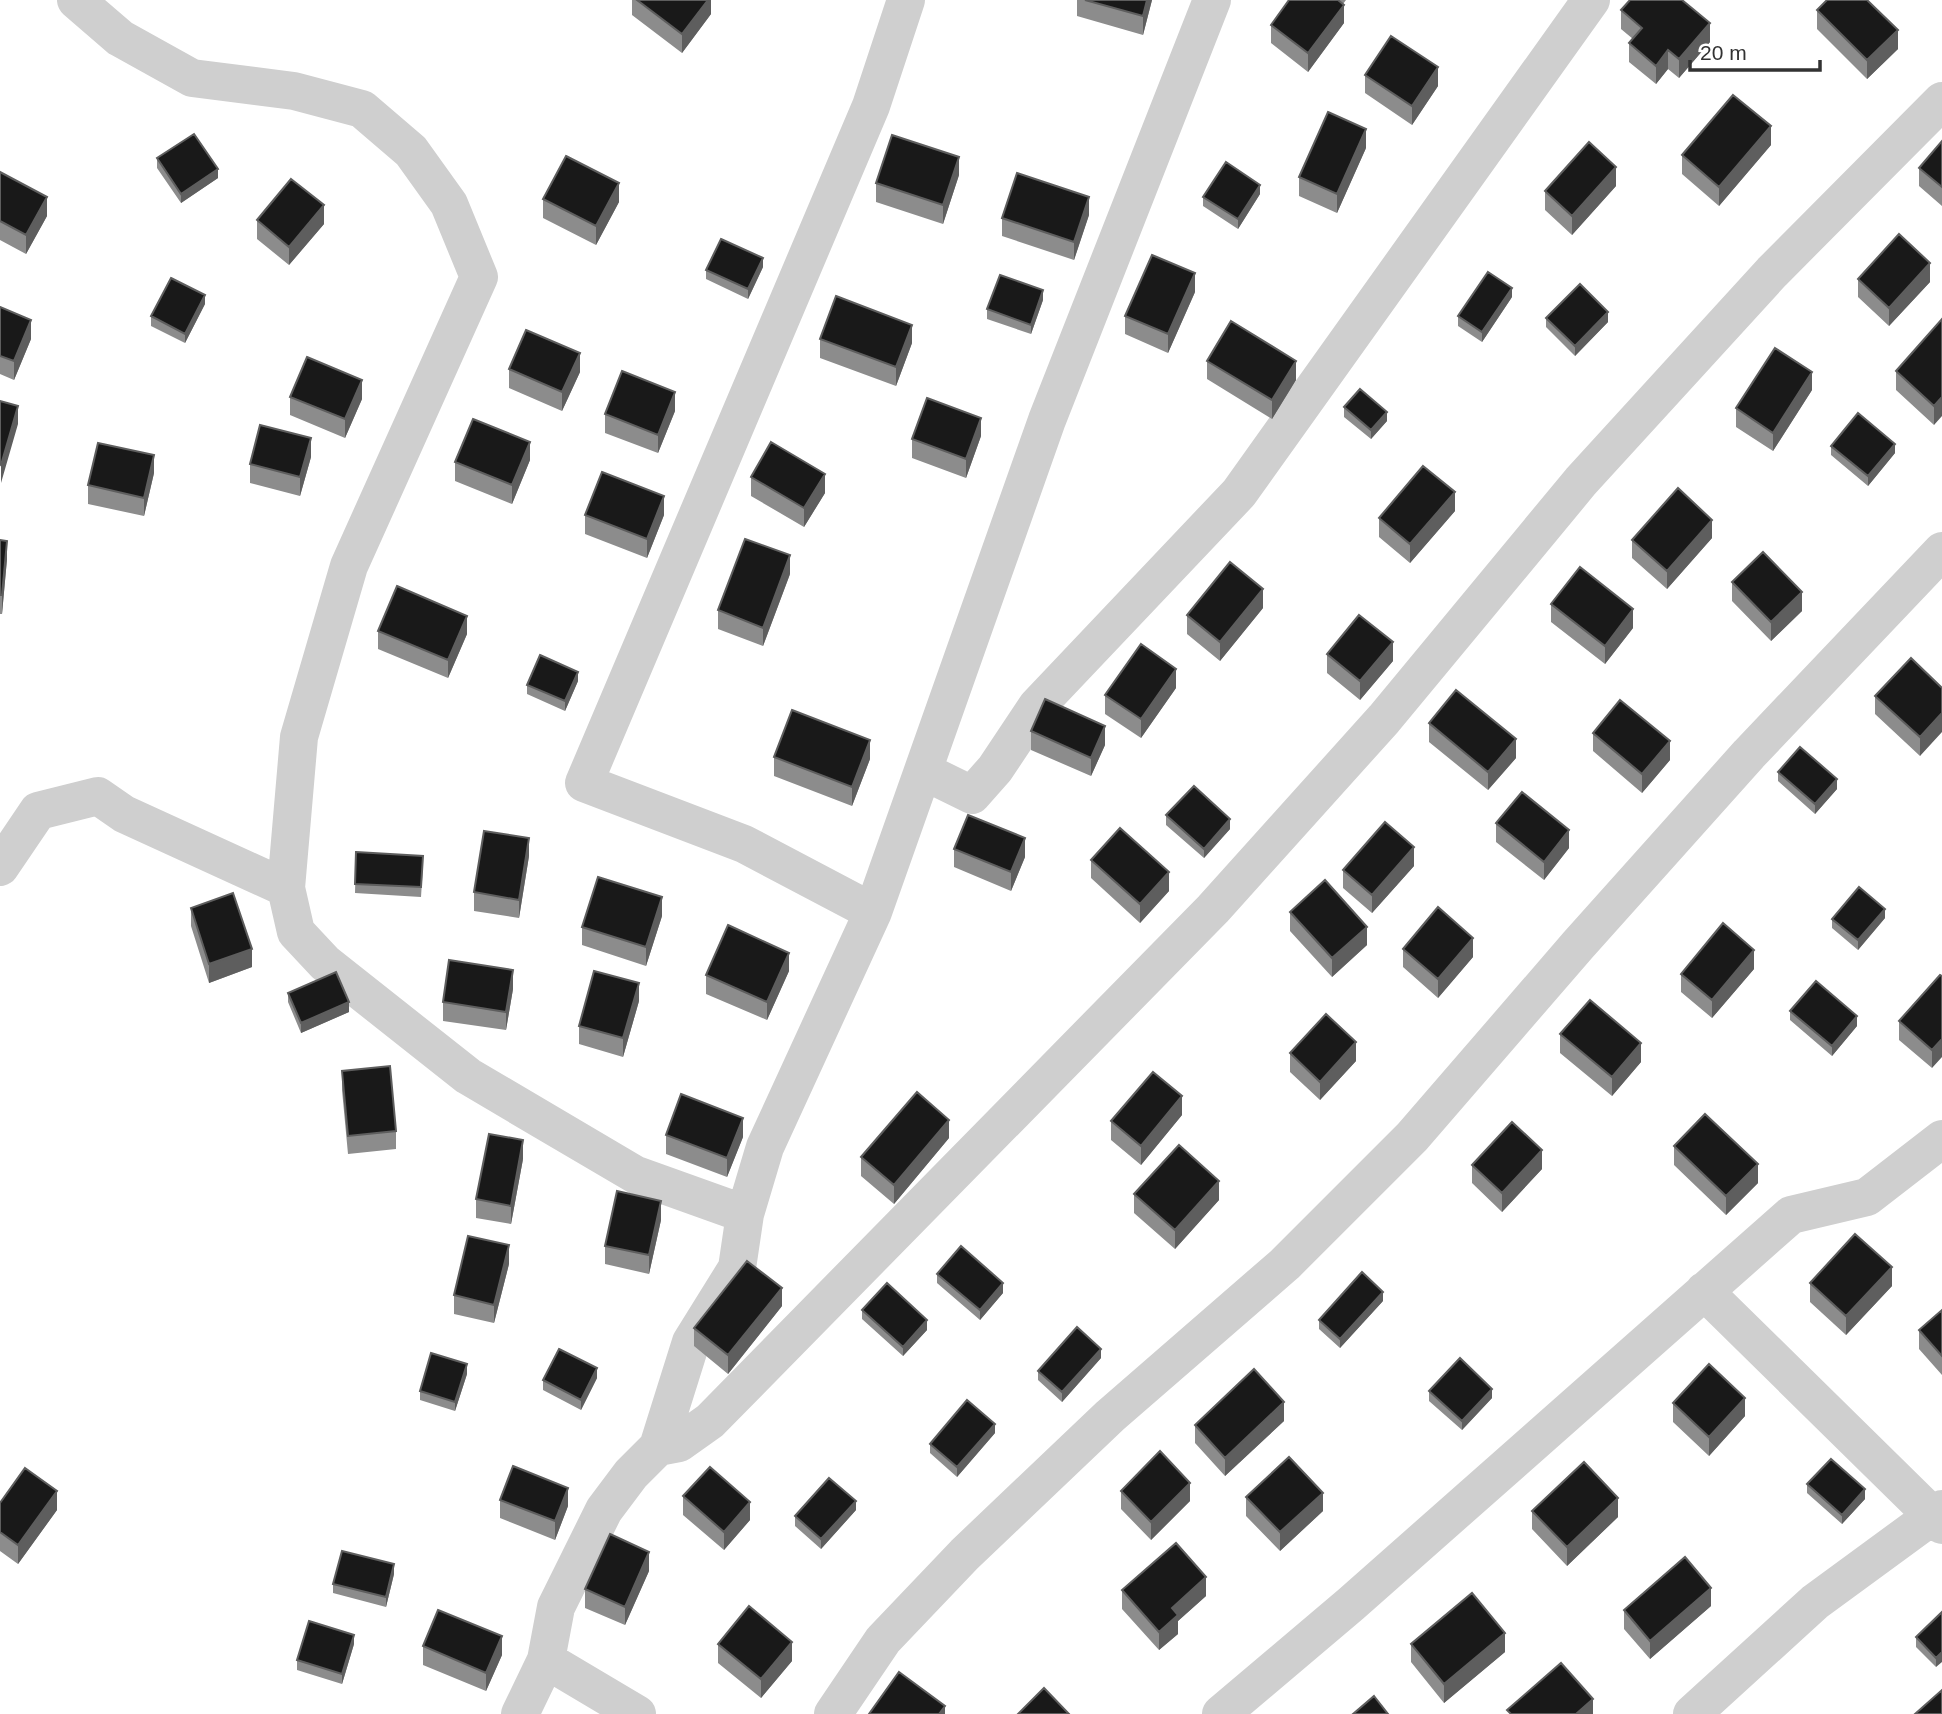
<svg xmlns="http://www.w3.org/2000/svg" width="1942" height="1714" font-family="Arial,sans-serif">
<rect width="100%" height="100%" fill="#fff"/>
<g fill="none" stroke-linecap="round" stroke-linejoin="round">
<!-- minor -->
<path stroke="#cfcfcf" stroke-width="38" d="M76 0 120 38 192 78 294 91 362 109 411 151 449 204 479 277 349 566 299 737 286 888 296 932 325 963 468 1076 636 1175 745 1214
M923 771 972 795 995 769 1037 706 1239 493 1591 0
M0 867 38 811 98 796 124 814 286 888
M873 912 744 844 584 783 871 106 906 0
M1704 1291 1942 1525
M658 1447 679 1443 710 1421 1213 909 1384 719 1581 481 1772 272 1942 101
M546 1660 637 1714
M520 1714 546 1660 556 1607 604 1510 631 1474 658 1447 691 1342 737 1268 745 1214 765 1147 873 912 1047 420 1212 0
M833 1714 883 1640 965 1554 1110 1416 1285 1264 1412 1137 1578 945 1749 754 1942 551
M1221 1714 1351 1604 1791 1215 1867 1197 1942 1139
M1692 1714 1815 1602 1942 1509"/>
</g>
<!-- wall -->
<path fill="#8c8c8c" d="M632 0H711V14L682 53 632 15Z
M1077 0H1152L1143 35 1077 16Z
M1289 0H1346L1343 4 1344 23 1308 72 1271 43V25Z
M1621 10 1710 42 1679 78 1668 69 1656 84 1629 62V43L1633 39 1621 29Z
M1817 10 1898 49 1867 79 1817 29Z
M1365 75 1438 86 1412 125 1365 93Z
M1942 141V206L1919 186V168Z
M1771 145 1719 206 1682 174V155Z
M1366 148 1337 213 1299 196V177Z
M157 158 218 178 181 203 157 168Z
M0 172 47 216 26 254 0 240Z
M959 175 943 224 876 202V183Z
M1616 186 1572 235 1545 210V191Z
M1260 194 1238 229 1203 206V197Z
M543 199 619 202 596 245 543 218Z
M1089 215 1074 260 1002 236V218Z
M257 220 324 224 289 265 257 239Z
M763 267 748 299 706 279V270Z
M1858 279 1930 282 1889 326 1858 297Z
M1195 292 1168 353 1125 334V316Z
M1512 297 1482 342 1458 326V316Z
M1043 300 1031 334 987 319V309Z
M205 304 185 343 151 326V316Z
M0 307 31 339 14 380 0 374Z
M1546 318 1608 322 1575 356 1546 327Z
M1942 319 1934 425 1896 390V371Z
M820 339 912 343 896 386 820 358Z
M1207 361 1296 380 1272 419 1207 379Z
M509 369 580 372 562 411 509 388Z
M1812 390 1773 451 1736 427V408Z
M290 397 362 399 345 438 290 415Z
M1344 407 1387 421 1371 439 1344 417Z
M675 411 658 453 605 433V414Z
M981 436 966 478 912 458V439Z
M1831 446 1895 453 1868 486 1831 455Z
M311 457 300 496 250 483V464Z
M530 460 512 504 455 481V462Z
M154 473 144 516 88 504V485Z
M751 477 825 493 804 527 751 496Z
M1455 511 1410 563 1379 537V518Z
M585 515H664L647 558 585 534Z
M1712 538 1667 589 1632 558V540Z
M0 540 7 559 2 614H0Z
M790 574 763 646 718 629V610Z
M1732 582 1802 611 1771 641 1732 601Z
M1551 604 1633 628 1605 664 1551 622Z
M1263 608 1220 661 1187 634V615Z
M378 631 467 634 448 678 378 649Z
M1327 654 1393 661 1360 700 1327 673Z
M578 681 565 711 527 694V685Z
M1176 688 1141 738 1105 714V695Z
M1942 688 1920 756 1875 714V696Z
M1429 723 1516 758 1488 790 1429 742Z
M1031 731 1105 745 1091 776 1031 750Z
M1593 733 1670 760 1642 793 1593 751Z
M774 757 870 759 852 806 774 776Z
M1778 772 1837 789 1815 814 1778 781Z
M1166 815 1230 829 1204 858 1166 825Z
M1496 823 1569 848 1544 880 1496 842Z
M954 849 1025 857 1011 891 954 867Z
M356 852 423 866 421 897 355 893Z
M529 856 519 918 474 911V892Z
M1091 860 1169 891 1140 923 1091 878Z
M1414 866 1372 913 1343 888V870Z
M191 908 252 967 209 983 191 926Z
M1290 912 1367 945 1332 977 1290 931Z
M662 916 646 966 582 945V927Z
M1885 918 1858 950 1832 928V919Z
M1403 949 1473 957 1438 998 1403 967Z
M1754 969 1712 1018 1681 992V974Z
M789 971 767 1020 706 994V975Z
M1942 976 1932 1068 1899 1040V1021Z
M513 989 506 1030 443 1021V1002Z
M288 993 349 1012 301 1033 288 1002Z
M639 1001 623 1057 579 1044V1026Z
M1790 1011 1857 1026 1832 1056 1790 1020Z
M1560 1034 1641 1062 1612 1096 1560 1053Z
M1290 1053 1356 1061 1320 1100 1290 1072Z
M342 1071 396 1131V1149L348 1154 342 1090Z
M1182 1115 1141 1165 1111 1140V1121Z
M666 1135 743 1137 727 1177 666 1154Z
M949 1138 894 1204 861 1176V1157Z
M1674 1146 1758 1183 1726 1215 1674 1165Z
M523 1159 511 1224 476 1218V1199Z
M1472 1165 1542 1169 1502 1212 1472 1183Z
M1134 1194 1219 1200 1175 1249 1134 1213Z
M661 1220 649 1274 605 1264V1246Z
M509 1264 494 1323 454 1314V1295Z
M937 1274 1003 1293 980 1320 937 1283Z
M1810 1283 1892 1286 1846 1335 1810 1302Z
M1383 1301 1340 1348 1319 1329V1320Z
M782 1306 728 1374 694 1346V1328Z
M862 1310 927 1330 903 1356 862 1319Z
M1942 1310V1375L1919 1349V1330Z
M1101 1358 1062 1402 1038 1380V1371Z
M467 1374 455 1411 420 1400V1391Z
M597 1378 581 1410 543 1390V1380Z
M1429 1391 1492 1398 1462 1430 1429 1401Z
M1673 1403 1745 1416 1709 1456 1673 1422Z
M1284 1421 1225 1476 1195 1443V1425Z
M995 1433 957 1477 930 1453V1444Z
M1807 1484 1865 1499 1842 1524 1807 1493Z
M1121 1491 1190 1501 1151 1540 1121 1509Z
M683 1496 750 1520 724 1550 683 1515Z
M1246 1497 1323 1511 1280 1551 1246 1516Z
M500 1500 568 1506 555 1540 500 1518Z
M0 1503 57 1510 18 1564 0 1551Z
M856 1510 821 1549 795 1526V1516Z
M1532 1511 1618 1517 1567 1566 1532 1529Z
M649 1571 625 1625 585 1608V1589Z
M394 1574 386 1607 333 1593V1584Z
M1122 1590 1206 1596 1178 1621V1634L1159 1650 1122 1609Z
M1711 1606 1650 1659 1624 1629V1610Z
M1942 1612 1936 1667 1916 1647V1637Z
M354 1644 342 1684 297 1670V1660Z
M718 1644 792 1661 761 1698 718 1663Z
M1411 1644 1505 1652 1444 1703 1411 1662Z
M423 1646 502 1655 486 1691 423 1665Z"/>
<!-- shaded-wall -->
<path fill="#5e5e5e" d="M708 0H711V14L682 53V34Z
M1147 0H1152L1143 35V16Z
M1344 5V23L1308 72V53Z
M1710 23V42L1679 78V59Z
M1898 30V49L1867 79V60Z
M1668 50V69L1656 84V66Z
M1438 67V86L1412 125V106Z
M1771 126V145L1719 206V187Z
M1366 129V148L1337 213V194Z
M959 157V175L943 224V205Z
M1616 167V186L1572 235V216Z
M218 169V178L181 203V194Z
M619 183V202L596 245V226Z
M1260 185V194L1238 229V219Z
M47 197V216L26 254V235Z
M1089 197V215L1074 260V242Z
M324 205V224L289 265V247Z
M763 258V267L748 299V289Z
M1930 263V282L1889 326V308Z
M1195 273V292L1168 353V334Z
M1512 288V297L1482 342V332Z
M1043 290V300L1031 334V325Z
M205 295V304L185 343V334Z
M1608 312V322L1575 356V346Z
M31 320V339L14 380V361Z
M912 325V343L896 386V367Z
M580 353V372L562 411V392Z
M1296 361V380L1272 419V400Z
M1812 372V390L1773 451V433Z
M362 380V399L345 438V419Z
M675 392V411L658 453V435Z
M1942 397V416L1934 425V406Z
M18 406V424L1 483V465Z
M1387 412V421L1371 439V430Z
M981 418V436L966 478V459Z
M311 438V457L300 496V477Z
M530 442V460L512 504V485Z
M1895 444V453L1868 486V476Z
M154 455V473L144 516V498Z
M825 474V493L804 527V508Z
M1455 492V511L1410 563V544Z
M664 496V515L647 558V539Z
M1712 520V538L1667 589V571Z
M7 541V559L2 614V595Z
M790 555V574L763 646V628Z
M1263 589V608L1220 661V642Z
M1802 592V611L1771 641V622Z
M1633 609V628L1605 664V646Z
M467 616V634L448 678V660Z
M1393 642V661L1360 700V681Z
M1176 669V688L1141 738V719Z
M578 672V681L565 711V701Z
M1942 713V732L1920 756V737Z
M1105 726V745L1091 776V758Z
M1516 739V758L1488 790V772Z
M870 740V759L852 806V787Z
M1670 741V760L1642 793V774Z
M1837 779V789L1815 814V804Z
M1230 819V829L1204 858V849Z
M1569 830V848L1544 880V862Z
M529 838V856L519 918V900Z
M1025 838V857L1011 891V872Z
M1414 847V866L1372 913V895Z
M1169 872V891L1140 923V904Z
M662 897V916L646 966V947Z
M1885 909V918L1858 950V940Z
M1367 927V945L1332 977V958Z
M1473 938V957L1438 998V979Z
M252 949V967L209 983V964Z
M1754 950V969L1712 1018V1000Z
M789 953V971L767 1020V1002Z
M513 970V989L506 1030V1012Z
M639 983V1001L623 1057V1038Z
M349 1002V1012L301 1033V1023Z
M1857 1016V1026L1832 1056V1046Z
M1942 1039V1057L1932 1068V1050Z
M1356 1042V1061L1320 1100V1082Z
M1641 1043V1062L1612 1096V1077Z
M1182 1096V1115L1141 1165V1146Z
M743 1118V1137L727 1177V1158Z
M949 1120V1138L894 1204V1185Z
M523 1140V1159L511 1224V1206Z
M1542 1150V1169L1502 1212V1193Z
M1758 1164V1183L1726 1215V1196Z
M1219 1181V1200L1175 1249V1230Z
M661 1201V1220L649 1274V1255Z
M509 1245V1264L494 1323V1305Z
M1892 1267V1286L1846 1335V1316Z
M1003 1283V1293L980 1320V1310Z
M782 1288V1306L728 1374V1355Z
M1383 1292V1301L1340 1348V1339Z
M927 1320V1330L903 1356V1347Z
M1101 1349V1358L1062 1402V1392Z
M467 1364V1374L455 1411V1402Z
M597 1368V1378L581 1410V1400Z
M1492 1389V1398L1462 1430V1421Z
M1745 1398V1416L1709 1456V1437Z
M1284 1402V1421L1225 1476V1458Z
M995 1424V1433L957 1477V1467Z
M1190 1483V1501L1151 1540V1522Z
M568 1488V1506L555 1540V1521Z
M1865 1489V1499L1842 1524V1515Z
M57 1491V1510L18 1564V1545Z
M1323 1493V1511L1280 1551V1532Z
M1618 1498V1517L1567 1566V1547Z
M856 1501V1510L821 1549V1539Z
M750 1502V1520L724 1550V1532Z
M649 1552V1571L625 1625V1607Z
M394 1564V1574L386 1607V1597Z
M1206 1577V1596L1178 1621V1634L1159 1650V1632L1172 1608Z
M1711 1588V1606L1650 1659V1641Z
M1505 1633V1652L1444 1703V1684Z
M354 1635V1644L342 1684V1674Z
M502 1636V1655L486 1691V1673Z
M792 1642V1661L761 1698V1679Z
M1942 1652V1662L1936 1667V1658Z
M1593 1699V1714H1576Z
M945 1706V1714H939Z"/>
<!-- building -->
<path fill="#191919" stroke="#5e5e5e" stroke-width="2" d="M637 0H708L682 34Z
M1085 0H1147L1143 16Z
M1289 0H1338L1344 5 1308 53 1271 25Z
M1630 0H1682L1710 23 1679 59 1668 50 1656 66 1629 43 1642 28 1621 10Z
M1827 0H1867L1898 30 1867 60 1817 10Z
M1391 36 1438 67 1412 106 1365 75Z
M1733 95 1771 126 1719 187 1682 155Z
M1328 112 1366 129 1337 194 1299 177Z
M194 134 218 169 181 194 157 158Z
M892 135 959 157 943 205 876 183Z
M1942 141V187L1919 168Z
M1589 142 1616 167 1572 216 1545 191Z
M566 156 619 183 596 226 543 199Z
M1226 162 1260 185 1238 219 1203 197Z
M0 172 47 197 26 235 0 221Z
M1017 173 1089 197 1074 242 1002 218Z
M291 179 324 205 289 247 257 220Z
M1899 234 1930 263 1889 308 1858 279Z
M721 239 763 258 748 289 706 270Z
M1152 255 1195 273 1168 334 1125 316Z
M1488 272 1512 288 1482 332 1458 316Z
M1000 275 1043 290 1031 325 987 309Z
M171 278 205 295 185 334 151 316Z
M1580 284 1608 312 1575 346 1546 318Z
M836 296 912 325 896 367 820 339Z
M0 307 31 320 14 361 0 356Z
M1942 319V397L1934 406 1896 371Z
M1231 321 1296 361 1272 400 1207 361Z
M526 330 580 353 562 392 509 369Z
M1775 348 1812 372 1773 433 1736 408Z
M307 357 362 380 345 419 290 397Z
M622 371 675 392 658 435 605 414Z
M1360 389 1387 412 1371 430 1344 407Z
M927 398 981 418 966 459 912 439Z
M0 401 18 406 1 465 0 464Z
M1858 413 1895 444 1868 476 1831 446Z
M473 419 530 442 512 485 455 462Z
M260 425 311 438 300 477 250 464Z
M771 442 825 474 804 508 751 477Z
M98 443 154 455 144 498 88 485Z
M1423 466 1455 492 1410 544 1379 518Z
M602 472 664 496 647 539 585 515Z
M1678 488 1712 520 1667 571 1632 540Z
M745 539 790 555 763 628 718 610Z
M0 540 7 541 2 595H0Z
M1763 552 1802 592 1771 622 1732 582Z
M1230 562 1263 589 1220 642 1187 615Z
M1580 567 1633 609 1605 646 1551 604Z
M397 586 467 616 448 660 378 631Z
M1359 615 1393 642 1360 681 1327 654Z
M1141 644 1176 669 1141 719 1105 695Z
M540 655 578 672 565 701 527 685Z
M1911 658 1942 688V713L1920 737 1875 696Z
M1456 690 1516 739 1488 772 1429 723Z
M1045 699 1105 726 1091 758 1031 731Z
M1620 700 1670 741 1642 774 1593 733Z
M792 710 870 740 852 787 774 757Z
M1800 747 1837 779 1815 804 1778 772Z
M1194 786 1230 819 1204 849 1166 815Z
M1522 792 1569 830 1544 862 1496 823Z
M968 815 1025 838 1011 872 954 849Z
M1385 822 1414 847 1372 895 1343 870Z
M1120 828 1169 872 1140 904 1091 860Z
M484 831 529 838 519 900 474 892Z
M356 852 423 856 421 887 355 884Z
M598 877 662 897 646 947 582 927Z
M1325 880 1367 927 1332 958 1290 912Z
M1859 887 1885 909 1858 940 1832 919Z
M233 893 252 949 209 964 191 908Z
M1438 907 1473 938 1438 979 1403 949Z
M1723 923 1754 950 1712 1000 1681 974Z
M728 925 789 953 767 1002 706 975Z
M449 960 513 970 506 1012 443 1002Z
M594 971 639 983 623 1038 579 1026Z
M336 972 349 1002 301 1023 288 993Z
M1940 975 1942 976V1039L1932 1050 1899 1021Z
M1816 981 1857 1016 1832 1046 1790 1011Z
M1590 1000 1641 1043 1612 1077 1560 1034Z
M1326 1014 1356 1042 1320 1082 1290 1053Z
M390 1066 396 1131 348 1136 342 1071Z
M1153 1072 1182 1096 1141 1146 1111 1121Z
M917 1092 949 1120 894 1185 861 1157Z
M681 1094 743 1118 727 1158 666 1135Z
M1705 1114 1758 1164 1726 1196 1674 1146Z
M1512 1122 1542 1150 1502 1193 1472 1165Z
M489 1134 523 1140 511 1206 476 1199Z
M1179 1145 1219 1181 1175 1230 1134 1194Z
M617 1191 661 1201 649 1255 605 1246Z
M1855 1234 1892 1267 1846 1316 1810 1283Z
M468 1236 509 1245 494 1305 454 1295Z
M961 1246 1003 1283 980 1310 937 1274Z
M747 1261 782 1288 728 1355 694 1328Z
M1362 1272 1383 1292 1340 1339 1319 1320Z
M887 1283 927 1320 903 1347 862 1310Z
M1942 1310V1356L1919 1330Z
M1077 1327 1101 1349 1062 1392 1038 1371Z
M559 1349 597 1368 581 1400 543 1380Z
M431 1353 467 1364 455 1402 420 1391Z
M1460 1358 1492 1389 1462 1421 1429 1391Z
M1709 1364 1745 1398 1709 1437 1673 1403Z
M1254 1369 1284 1402 1225 1458 1195 1425Z
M967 1400 995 1424 957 1467 930 1444Z
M1160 1451 1190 1483 1151 1522 1121 1491Z
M1289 1457 1323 1493 1280 1532 1246 1497Z
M1831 1459 1865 1489 1842 1515 1807 1484Z
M1584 1462 1618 1498 1567 1547 1532 1511Z
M513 1466 568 1488 555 1521 500 1500Z
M710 1467 750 1502 724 1532 683 1496Z
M25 1468 57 1491 18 1545 0 1532V1503Z
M829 1478 856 1501 821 1539 795 1516Z
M610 1534 649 1552 625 1607 585 1589Z
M1176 1543 1206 1577 1172 1608 1178 1615 1159 1632 1122 1590Z
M342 1551 394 1564 386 1597 333 1584Z
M1685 1557 1711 1588 1650 1641 1624 1610Z
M1472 1593 1505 1633 1444 1684 1411 1644Z
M749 1606 792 1642 761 1679 718 1644Z
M438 1610 502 1636 486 1673 423 1646Z
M1942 1612V1652L1936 1658 1916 1637Z
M309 1621 354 1635 342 1674 297 1660Z
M1561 1663 1593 1699 1576 1714H1511L1507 1710Z
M899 1672 945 1706 939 1714H869Z
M1044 1688 1069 1714H1018Z
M1942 1690V1714H1915Z
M1374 1696 1388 1714H1353Z"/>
<!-- scale -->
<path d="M1690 60v10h130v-10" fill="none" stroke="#323232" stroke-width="3.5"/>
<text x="1700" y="60" font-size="21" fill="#323232" stroke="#ffffff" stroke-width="5" paint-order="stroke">20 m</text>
</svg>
